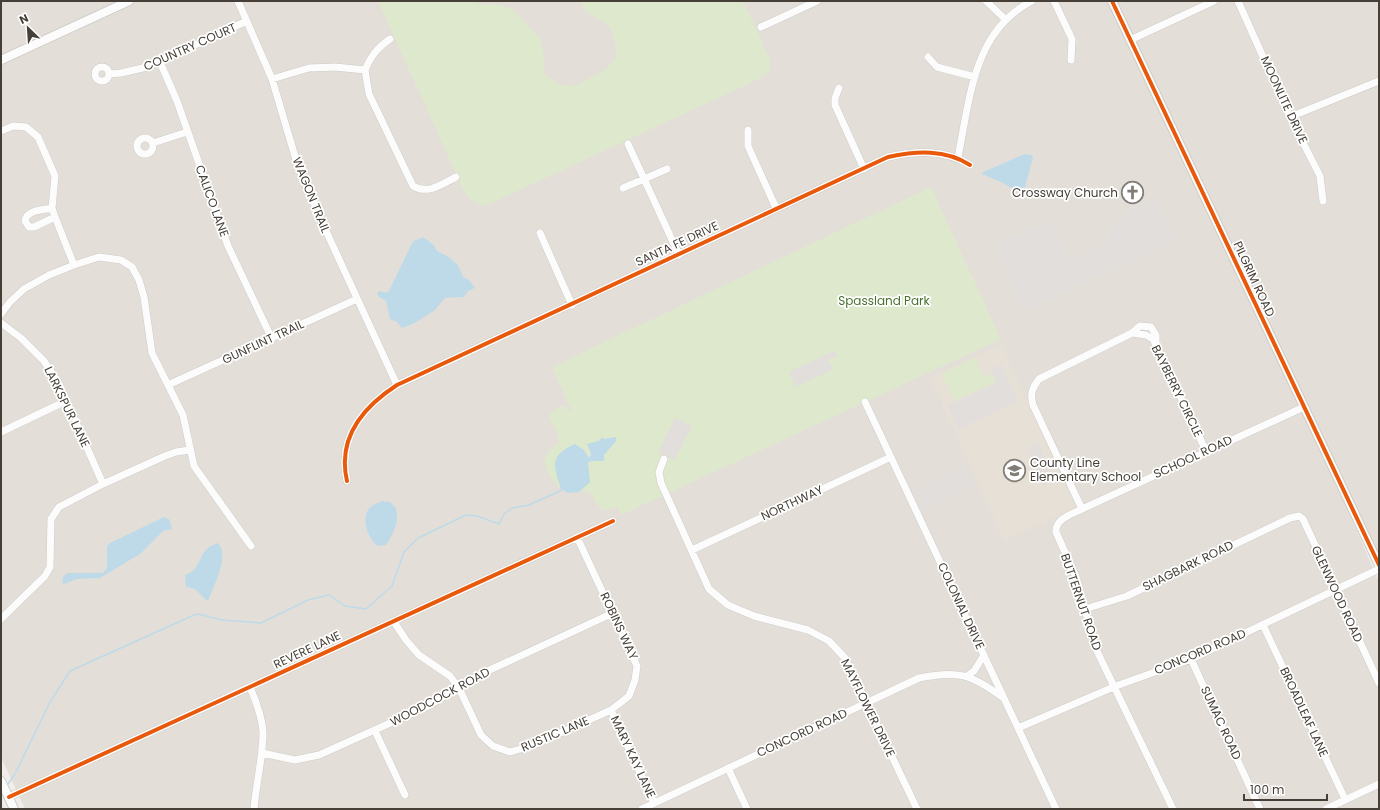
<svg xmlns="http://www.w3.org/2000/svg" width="1380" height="810" font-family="Poppins,sans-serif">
<rect width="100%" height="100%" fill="#f0edea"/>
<!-- residential -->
<path fill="#e3dfd8" d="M1 1H1379V555L1245 280 1290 377 1379 582V809H25L1 757Z"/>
<!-- education -->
<path fill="#e6e0d6" d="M1001 345 1076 507 1004 541 930 377Z"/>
<!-- green -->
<path fill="#dee8cc" d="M378 1H474L478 4 501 5 513 10 520 17 539 37 543 49 544 73 559 85 575 86 606 70 616 57C616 46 615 33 606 24 596 15 585 18 582 1H743L771 62 769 71 759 79 487 205C474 205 470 200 463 189Z
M931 187 1001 339 621 515 617 507C598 515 599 506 590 492L581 491 590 482 588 463 591 461 594 462 587 444 591 454 589 458 584 450 575 444C549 457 555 466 561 489 553 482 543 469 545 458 547 451 554 447 558 443 560 431 552 426 549 417 551 411 558 407 564 406L573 414 552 367Z
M975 358 984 378 992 374 996 382 954 401 942 373Z"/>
<!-- parking -->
<path fill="#e1dedb" d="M1156 197 1174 236 1171 238 1173 242 1024 311 994 245 1051 219 1067 254 1073 258 1104 243 1117 218 1126 214 1133 207Z
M834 351 837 356 828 360 833 369 796 387 789 372Z
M1001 364 1018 401 958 429 947 406 997 383 991 369Z
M675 418 692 426 674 460 658 452Z
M1038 443 1055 480 1044 485 1027 448Z
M965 467 975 486 921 512 918 504 924 501 922 497 916 500 912 493Z"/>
<!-- water -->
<path fill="#bedae9" d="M1025 154 1032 155 1033 157 1023 195 1003 183 982 174 983 172Z
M423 237 434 245 437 251 449 257 458 265 463 277 469 280 475 288 468 291 464 297 445 298 435 310 413 324 402 328 397 322 390 319 386 301 378 296 377 293 380 291 386 293 389 291 411 245 414 241Z
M602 437 604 439 616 437V441L604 455V461H591L588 463 590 482 579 492 568 493 561 489C554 466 548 456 575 444L584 450 589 458 591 454 587 444 599 441Z
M382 501 390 502 396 508C400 522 393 534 386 545L378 546C369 540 362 523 367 512 369 506 376 504 382 501Z
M164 517 169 519 172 529 163 531 140 554 100 578 77 579 64 584 62 583 63 577 67 573H103L107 568V546L110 543Z
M218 543C230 557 214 584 209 599L207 601 195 589 186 587 185 575C205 568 195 550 218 543Z"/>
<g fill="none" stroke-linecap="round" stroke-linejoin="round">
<!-- stream -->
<path stroke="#bedae9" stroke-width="1.5" d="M8 784 15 774 50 702 70 671 194 615 198 614 222 620 261 623 308 600 329 595 345 606 366 609 392 586 404 552 418 538 466 515 477 516 499 524 504 514 512 508 529 505 562 490"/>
<defs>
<path id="minor" d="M238 1 272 79 297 163 321 220 397 385
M986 1 1005 19
M1054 1 1072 39 1071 60
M1238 1 1290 117 1320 176 1323 201
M761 27 817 1
M1130 40 1214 1
M928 57 937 67 975 77
M160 62 177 101 228 246 272 339
M95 74a7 7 0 1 1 14 0a7 7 0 1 1-14 0Z
M365 70 369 94 413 186C428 195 442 184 456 177
M109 74 121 73 147 67 247 21
M272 79 309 68 335 67 365 70C371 56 377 48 390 39
M839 88 835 98V105L864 169
M1290 117 1379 81
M748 130V146L776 208
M1 131 13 126 26 127 38 137 55 176 52 208 55 217 74 265
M137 146a8 8 0 1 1 16 0a8 8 0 1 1-16 0Z
M153 143 187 132
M628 144 679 255
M958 157C970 99 973 31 1032 1
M623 188 667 169
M52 208C43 210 26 210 25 221L29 227H34L55 217
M540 233 572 305
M1 314 10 302 24 289 49 275 74 265 99 257 121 260 132 267 139 280 144 297 152 353 183 415 194 466 251 546
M1 323 21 338 44 361 59 384 103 484
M1132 333 1140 326 1151 327 1156 335V344
M168 385 357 299
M865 402 1056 809
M1 432 66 401
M664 459 659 472 661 483 709 589 728 605 754 616 808 630 829 641 845 658 917 809
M347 481C337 438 363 407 397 385L888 157C917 151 945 149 970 165
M1082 509 1033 405C1030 394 1032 388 1039 379L1132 333 1146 335 1153 339 1206 451
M692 550 891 457
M1085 609 1127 596 1290 518 1299 516 1303 519 1379 683
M1 619 45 576 50 567 51 519 59 507 103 484 165 456 176 452 190 450
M394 622 406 640 419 655 450 676 459 688 481 735 493 746 510 752 531 746 611 710 629 696 635 680 637 666 577 537
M1263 625 1345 799
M1191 659 1260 809
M967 676 974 671 984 655
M250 687C256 701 262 716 263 732 263 758 256 783 254 809
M611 710 654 803
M1018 728 1116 686 1191 659 1379 569
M375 731 405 795
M262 753 295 760 319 755 428 706 481 674 613 613
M728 768 747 809
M9 797 613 521
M642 809 919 678C957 670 971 674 1002 697
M1173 809 1096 649 1076 577 1056 532C1055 519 1072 514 1082 509L1304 407
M1326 809 1379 784"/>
<path id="tertiary" d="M1112 1 1379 565
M1 60 129 1
M1 781 14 809"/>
</defs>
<!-- minor casing -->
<use href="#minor" stroke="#cecbc8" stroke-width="8"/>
<!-- tertiary casing -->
<use href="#tertiary" stroke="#cecbc8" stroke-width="10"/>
<!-- minor -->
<use href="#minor" stroke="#fdfcfc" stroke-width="7"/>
<!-- tertiary -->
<use href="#tertiary" stroke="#fdfcfc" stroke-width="8"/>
<defs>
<path id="cycleway" d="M1112 1 1379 565
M347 481C337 438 363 407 397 385L888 157C917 151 945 149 970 165
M9 797 613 521"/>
</defs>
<!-- cycleway casing -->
<use href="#cycleway" stroke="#fff" stroke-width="6"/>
<!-- cycleway -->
<use href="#cycleway" stroke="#e8590c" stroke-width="4"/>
</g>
<!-- icons -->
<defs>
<symbol id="church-ring" viewBox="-11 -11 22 22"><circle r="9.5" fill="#fff" stroke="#817c76" stroke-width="1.5"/><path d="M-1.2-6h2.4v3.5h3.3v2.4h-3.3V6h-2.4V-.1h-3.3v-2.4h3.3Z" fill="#817c76"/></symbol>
<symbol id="school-ring" viewBox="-11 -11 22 22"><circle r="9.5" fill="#fff" stroke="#817c76" stroke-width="1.5"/><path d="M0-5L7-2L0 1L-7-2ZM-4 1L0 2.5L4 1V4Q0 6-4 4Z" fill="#817c76"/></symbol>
</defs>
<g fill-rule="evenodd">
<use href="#church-ring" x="1120" y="180" width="25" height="25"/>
<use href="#school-ring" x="1002" y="458" width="25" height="25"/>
</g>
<g text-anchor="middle" stroke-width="3.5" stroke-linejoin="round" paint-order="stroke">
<!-- street labels -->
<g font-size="12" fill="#453f37" stroke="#fff">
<text transform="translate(190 47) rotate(-24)" y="4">COUNTRY COURT</text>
<text transform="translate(1284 100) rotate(65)" y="4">MOONLITE DRIVE</text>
<text transform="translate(311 195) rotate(68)" y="4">WAGON TRAIL</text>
<text transform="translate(212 201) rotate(70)" y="4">CALICO LANE</text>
<text transform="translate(677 244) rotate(-25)" y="4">SANTA FE DRIVE</text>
<text transform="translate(1254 279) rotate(65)" y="4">PILGRIM ROAD</text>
<text transform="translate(263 342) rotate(-25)" y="4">GUNFLINT TRAIL</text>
<text transform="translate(1177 391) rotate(64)" y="4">BAYBERRY CIRCLE</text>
<text transform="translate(67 407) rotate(64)" y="4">LARKSPUR LANE</text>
<text transform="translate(1193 457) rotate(-25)" y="4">SCHOOL ROAD</text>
<text transform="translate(792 503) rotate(-25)" y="4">NORTHWAY</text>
<text transform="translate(1188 566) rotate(-26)" y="4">SHAGBARK ROAD</text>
<text transform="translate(1337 594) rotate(65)" y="4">GLENWOOD ROAD</text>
<text transform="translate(1081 602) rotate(71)" y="4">BUTTERNUT ROAD</text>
<text transform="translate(961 606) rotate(65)" y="4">COLONIAL DRIVE</text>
<text transform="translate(619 626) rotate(65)" y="4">ROBINS WAY</text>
<text transform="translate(307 650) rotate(-25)" y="4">REVERE LANE</text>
<text transform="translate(1200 652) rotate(-23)" y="4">CONCORD ROAD</text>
<text transform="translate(440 697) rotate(-28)" y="4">WOODCOCK ROAD</text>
<text transform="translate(868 708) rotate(64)" y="4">MAYFLOWER DRIVE</text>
<text transform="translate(1304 712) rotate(65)" y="4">BROADLEAF LANE</text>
<text transform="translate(1221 723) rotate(65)" y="4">SUMAC ROAD</text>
<text transform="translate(802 733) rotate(-25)" y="4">CONCORD ROAD</text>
<text transform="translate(555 734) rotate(-23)" y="4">RUSTIC LANE</text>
<text transform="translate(633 757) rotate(65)" y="4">MARY KAY LANE</text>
</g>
<!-- poi labels -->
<g font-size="12" fill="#453f37" stroke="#fff" text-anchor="end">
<text x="1118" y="197">Crossway Church</text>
<text x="1030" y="467" text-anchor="start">County Line<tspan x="1030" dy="14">Elementary School</tspan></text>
</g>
<!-- park labels -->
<g font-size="12" fill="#4b7130" stroke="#fff">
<text x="884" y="305">Spassland Park</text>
</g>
</g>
<!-- border -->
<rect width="1380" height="810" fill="none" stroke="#453f37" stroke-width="4"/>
<!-- north arrow -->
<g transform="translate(28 28) rotate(335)" stroke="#ffffff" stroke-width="3" paint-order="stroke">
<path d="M0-3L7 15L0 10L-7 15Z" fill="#453f37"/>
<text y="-6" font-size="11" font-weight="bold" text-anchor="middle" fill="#453f37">N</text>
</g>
<!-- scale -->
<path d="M1244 794v6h83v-6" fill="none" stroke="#453f37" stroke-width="2"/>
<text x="1250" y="794" font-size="12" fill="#453f37" stroke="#ffffff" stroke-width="3" paint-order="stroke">100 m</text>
</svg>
